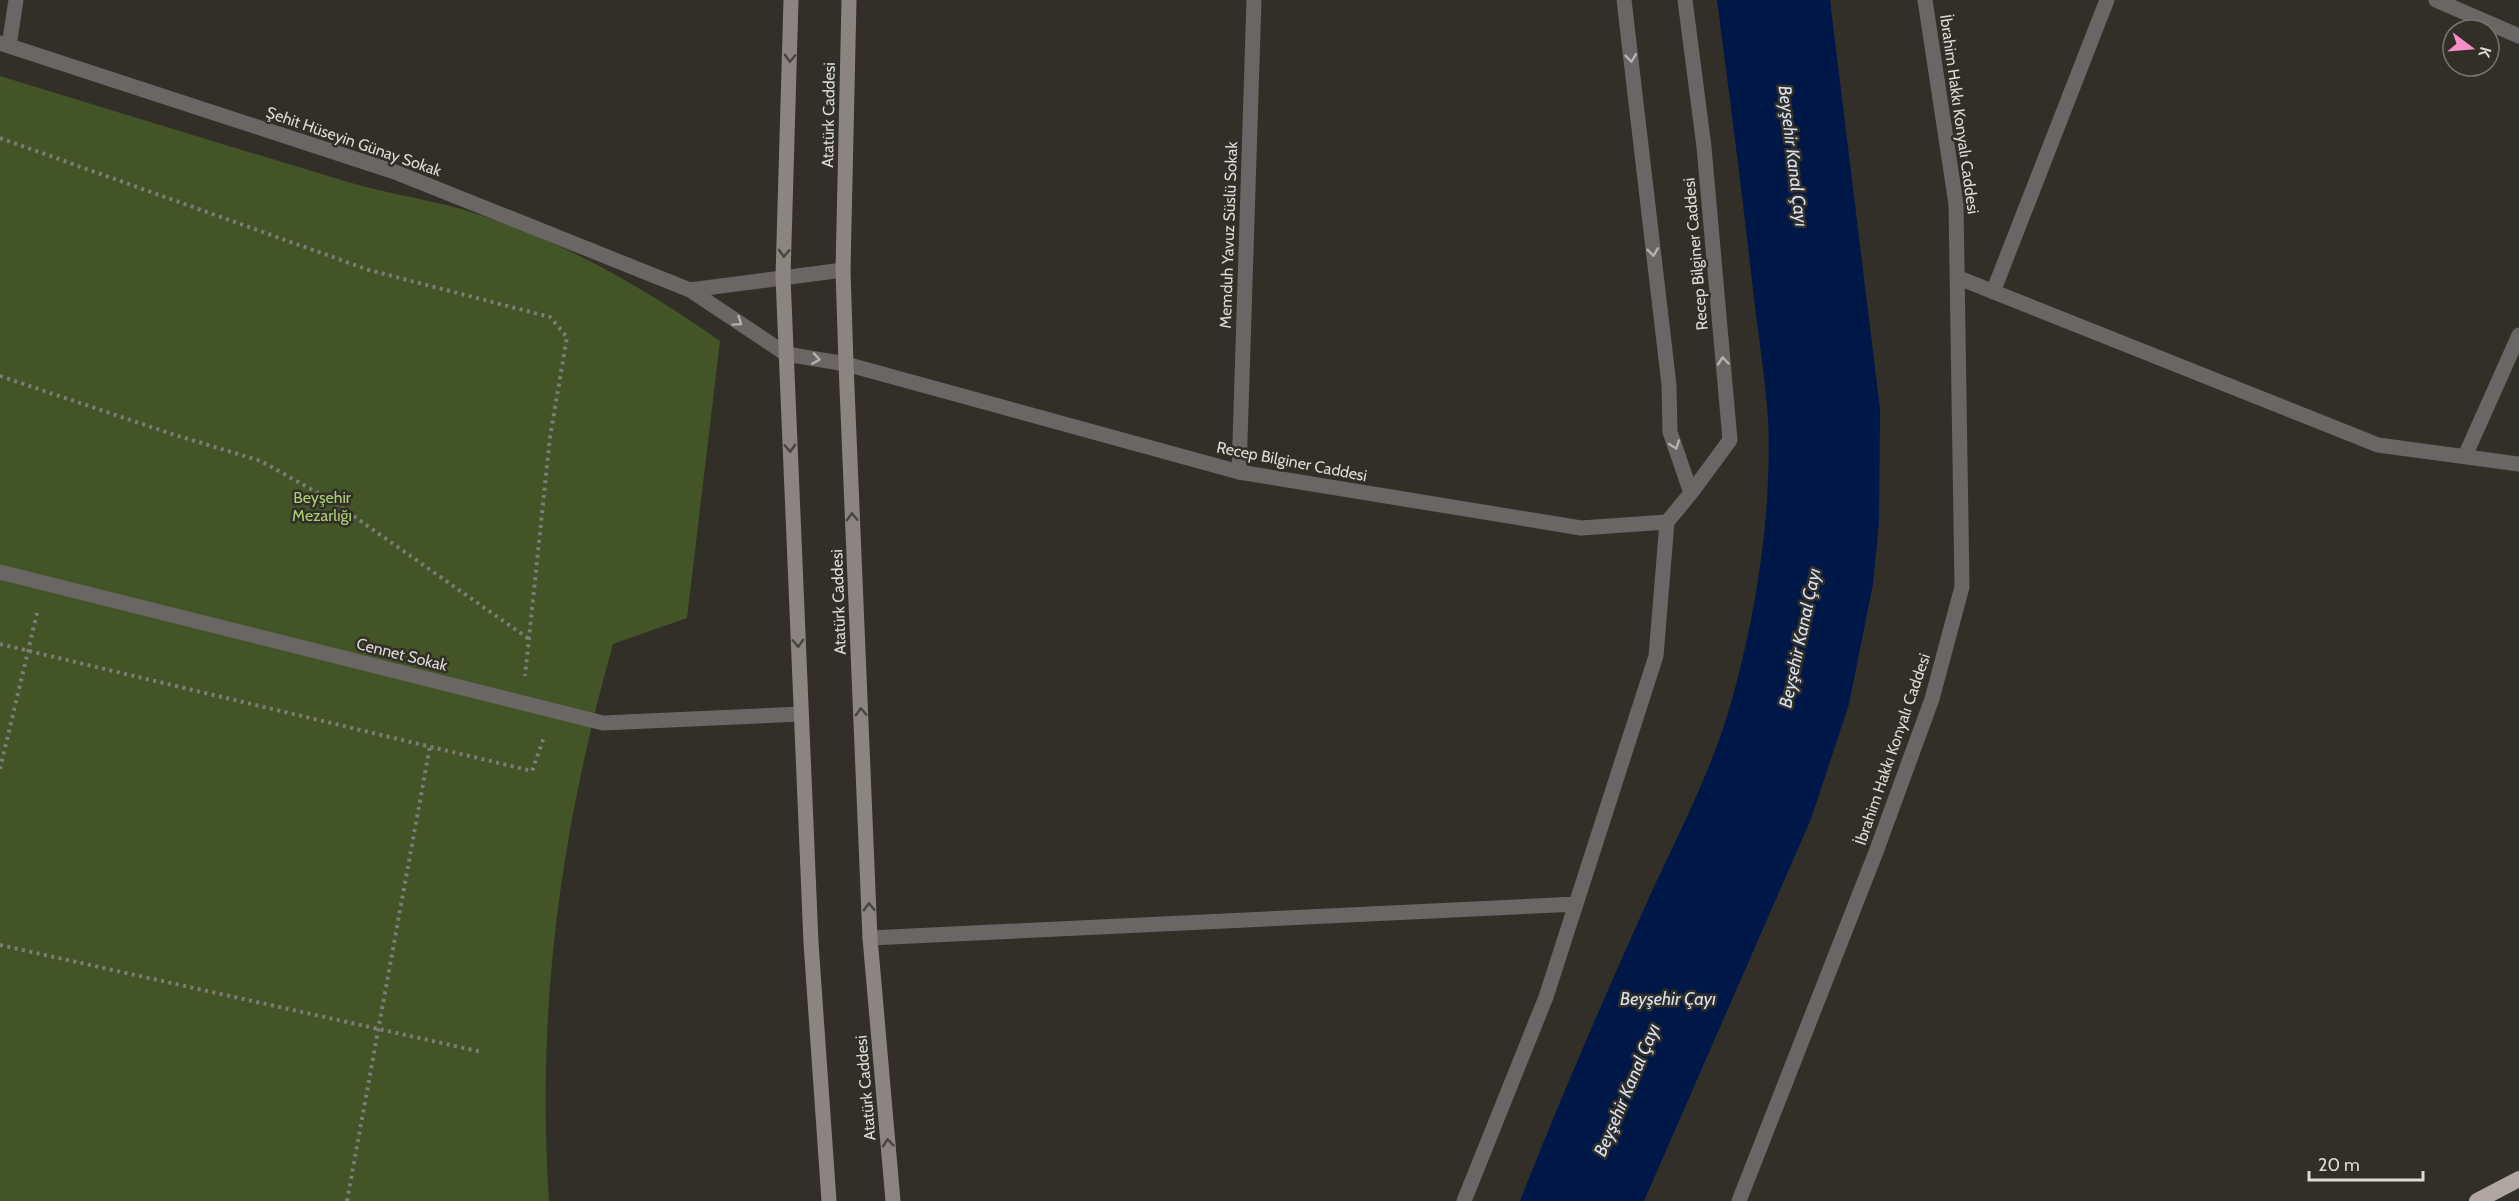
<svg xmlns="http://www.w3.org/2000/svg" width="2519" height="1201" font-family="Cabin,sans-serif">
<rect width="100%" height="100%" fill="#312f28"/>
<!-- green -->
<path fill="#435427" d="M0 76C116 112 232 147 348 182 391 195 437 200 480 215 567 243 646 289 720 341L687 618 613 644C561 830 536 1007 549 1201H0Z"/>
<!-- water -->
<path fill="#001847" d="M1717 0H1830L1880 409 1879 522 1873 584 1849 704 1811 819 1644 1201H1520C1560 1099 1603 1000 1648 900 1679 832 1715 765 1734 692 1758 604 1772 509 1768 418 1765 378 1759 339 1754 299 1743 199 1730 100 1717 0Z"/>
<g fill="none" stroke-linecap="round" stroke-linejoin="round">
<!-- path -->
<path stroke="#7e7c76" stroke-width="4" stroke-dasharray="3 4.5" stroke-linecap="butt" d="M0 138 369 270 550 317 567 337 550 437 525 676
M0 376 172 434 261 461 332 501 529 639
M0 644 532 771 544 737
M0 769 38 609
M0 945 482 1052
M347 1201 430 746"/>
<!-- service -->
<path stroke="#6a6665" stroke-width="15" d="M870 938 1576 904
M1464 1201 1546 997 1656 656 1667 522"/>
<!-- minor -->
<path stroke="#6a6665" stroke-width="15" d="M2436 0 2519 36
M0 43 395 172 690 290 786 354 846 364
M9 46 16 0
M1959 278 2378 445 2519 464
M690 290 843 270
M1993 292 2107 0
M2465 456 2519 335
M1239 472 1254 0
M0 572 603 723 801 714"/>
<!-- tertiary -->
<path stroke="#6a6665" stroke-width="15" d="M1624 0 1669 385 1670 432 1691 493 1730 440 1704 147 1685 0
M846 364 1239 472 1581 528 1667 522 1691 493
M1739 1201 1876 852 1932 699 1962 587 1956 204 1925 0"/>
<!-- secondary -->
<path stroke="#8b8483" stroke-width="15" d="M791 0 783 277 811 943 829 1201
M849 0 843 270 846 364 870 938 893 1201"/>
<!-- trunk -->
<path stroke="#b0a6a4" stroke-width="16" d="M2477 1201 2519 1179"/>
</g>
<!-- one-way arrows -->
<defs><path id="oneway-chevron" d="M-2-3.5L2.5 0L-2 3.5" fill="none" stroke-width="1.6" stroke-linecap="round" stroke-linejoin="round" transform="scale(1.5)"/></defs>
<g stroke="#48443f">
<use href="#oneway-chevron" transform="translate(790 58) rotate(92)"/>
<use href="#oneway-chevron" transform="translate(784 253) rotate(92)"/>
<use href="#oneway-chevron" transform="translate(790 448) rotate(88)"/>
<use href="#oneway-chevron" transform="translate(852 517) rotate(-92)"/>
<use href="#oneway-chevron" transform="translate(798 643) rotate(88)"/>
<use href="#oneway-chevron" transform="translate(861 712) rotate(-92)"/>
<use href="#oneway-chevron" transform="translate(869 907) rotate(-92)"/>
<use href="#oneway-chevron" transform="translate(888 1143) rotate(-95)"/>
</g>
<g stroke="#b5b2af">
<use href="#oneway-chevron" transform="translate(1631 58) rotate(83)"/>
<use href="#oneway-chevron" transform="translate(1653 252) rotate(83)"/>
<use href="#oneway-chevron" transform="translate(738 322) rotate(34)"/>
<use href="#oneway-chevron" transform="translate(816 359) rotate(9)"/>
<use href="#oneway-chevron" transform="translate(1723 361) rotate(-95)"/>
<use href="#oneway-chevron" transform="translate(1675 445) rotate(70)"/>
</g>
<g text-anchor="middle" stroke-width="5" stroke-linejoin="round" paint-order="stroke">
<!-- street labels -->
<g font-size="16" fill="#dddbd7" stroke="#312f28">
<text transform="translate(1960 114) rotate(82)" y="6">İbrahim Hakkı Konyalı Caddesi</text>
<text transform="translate(828 115) rotate(-89)" y="6">Atatürk Caddesi</text>
<text transform="translate(354 141) rotate(19)" y="6">Şehit Hüseyin Günay Sokak</text>
<text transform="translate(1228 235) rotate(-88)" y="6">Memduh Yavuz Süslü Sokak</text>
<text transform="translate(1695 254) rotate(-95)" y="6">Recep Bilginer Caddesi</text>
<text transform="translate(1292 461) rotate(11)" y="6">Recep Bilginer Caddesi</text>
<text transform="translate(838 602) rotate(-92)" y="6">Atatürk Caddesi</text>
<text transform="translate(402 654) rotate(14)" y="6">Cennet Sokak</text>
<text transform="translate(1892 749) rotate(-71)" y="6">İbrahim Hakkı Konyalı Caddesi</text>
<text transform="translate(865 1088) rotate(-95)" y="6">Atatürk Caddesi</text>
</g>
<!-- park labels -->
<g font-size="16" fill="#acce73" stroke="#312f28">
<text x="322" y="503">Beyşehir<tspan x="322" dy="18">Mezarlığı</tspan></text>
</g>
<!-- water labels -->
<g font-size="18" font-style="italic" fill="#d6e0f1" stroke="#312f28">
<text transform="translate(1793 156) rotate(83)" y="6">Beyşehir Kanal Çayı</text>
<text transform="translate(1800 638) rotate(-78)" y="6">Beyşehir Kanal Çayı</text>
<text x="1668" y="1005">Beyşehir Çayı</text>
<text transform="translate(1627 1090) rotate(-67)" y="6">Beyşehir Kanal Çayı</text>
</g>
</g>
<!-- north arrow -->
<g transform="translate(2471 48) rotate(106)"><circle r="28" fill="#312f28" stroke="#76746e" stroke-width="1.5"/>
<path d="M0-4.5L10 22L0 15L-10 22Z" fill="#f98fca"/>
<text y="-9" font-size="16" font-weight="bold" text-anchor="middle" fill="#dddbd7">K</text>
</g>
<!-- scale -->
<path d="M2309 1171v9h114v-9" fill="none" stroke="#dddbd7" stroke-width="3"/>
<text x="2318" y="1171" font-size="18" fill="#dddbd7" stroke="#312f28" stroke-width="4.5" paint-order="stroke">20 m</text>
</svg>
